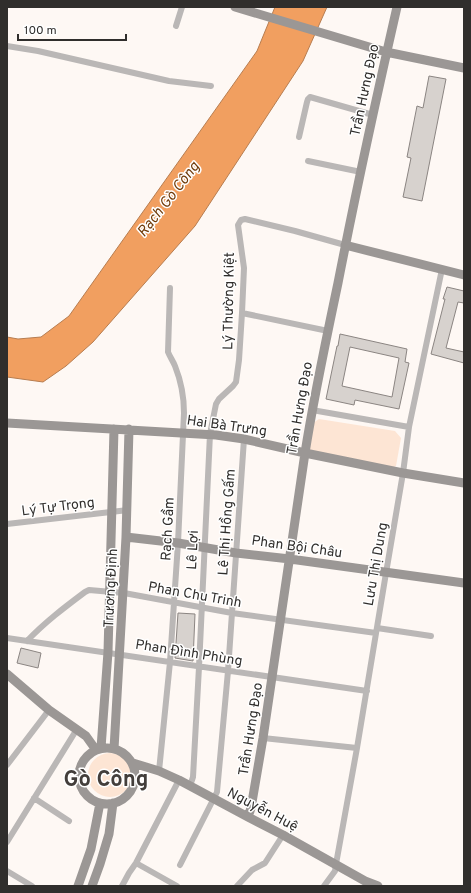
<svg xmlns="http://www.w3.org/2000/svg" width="471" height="893" font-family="Overpass,sans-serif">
<rect width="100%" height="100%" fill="#fef8f4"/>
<!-- green -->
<path fill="#fde5d4" d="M319 419 395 431 401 438 396 466 388 470 312 454 308 449 313 423Z
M88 775a22 22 0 1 1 44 0a22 22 0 1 1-44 0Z"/>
<!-- water -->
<path fill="#f19f60" stroke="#b77d50" d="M275 7H327L303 61 195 226 93 342 66 366 43 382 7 377V337L18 339 41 337 69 316 257 51Z"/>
<!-- building -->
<path fill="#d7d2ce" stroke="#8b8582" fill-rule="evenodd" d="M429 76 446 79 422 201 403 197 411 158 407 157 417 106 423 108Z
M447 287 464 291V303L458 302 446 348 464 352V363L431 354 445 299H443Z
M340 334 407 349 405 362 409 363 399 409 355 400 354 405 326 399 337 346H338ZM350 347 399 358 392 397 342 386Z
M178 613 195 614 193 661 175 658Z
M21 648 41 653 38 668 17 663Z"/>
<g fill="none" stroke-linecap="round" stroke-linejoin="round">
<!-- street -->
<path stroke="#bab7b6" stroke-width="6" d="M176 26 182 7
M7 46 38 51 169 81 211 86
M299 137 307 102 308 99 310 97 373 115
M308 161 361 172
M242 313 328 331
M312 410 409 427
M7 524 128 510
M377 628 431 636
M7 638 367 691
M27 641C45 622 65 607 85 592L89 590 124 593 232 613 376 633
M263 738 357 748
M7 765 49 710
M159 771 170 662 178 543 184 413C184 398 181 381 175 366 173 361 170 357 168 352L170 288
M190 786 193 777 199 667 210 434 216 404 219 399 233 386 236 382 239 360 242 313 244 268 238 225 241 220 245 219 295 231 345 245
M34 798 69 821
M7 842 77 729
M136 863 177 886
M180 865 217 792 228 671 244 439
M7 871 32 886
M122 886 129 873 136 863 179 780
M237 886 252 870 265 863 283 835
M324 886 335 871 336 864 357 748 386 573 403 473 409 427 442 269"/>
<!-- secondary -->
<path stroke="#9b9795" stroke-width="9" d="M235 7 386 52 464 68
M345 245 464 275
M7 423 216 435 244 439 305 453 403 473 464 483
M126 537 178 543 236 553 290 559 464 583
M7 674 49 710 86 736 96 750
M79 776a28 28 0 1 1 56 0a28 28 0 1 1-56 0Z
M101 748 108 652 114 429
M114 749 126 537 129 429
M133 763 159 771 179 780 248 817 283 835 365 881 378 886
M248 817 251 808 263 738 305 453C314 396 326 340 338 283 356 191 376 99 397 7
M78 886 91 849 100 803
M92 886 100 864 109 834 113 803"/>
</g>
<g text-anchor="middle" stroke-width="3" stroke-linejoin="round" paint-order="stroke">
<!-- street labels -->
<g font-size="14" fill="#302e2c" stroke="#fff">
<text transform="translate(364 90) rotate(-78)" y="5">Trần Hưng Đạo</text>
<text transform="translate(228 301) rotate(-89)" y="5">Lý Thường Kiệt</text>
<text transform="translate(299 408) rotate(-80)" y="5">Trần Hưng Đạo</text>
<text transform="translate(227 425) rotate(8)" y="5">Hai Bà Trưng</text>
<text transform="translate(58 506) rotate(-7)" y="5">Lý Tự Trọng</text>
<text transform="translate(226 522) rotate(-86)" y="5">Lê Thị Hồng Gấm</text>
<text transform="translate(167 529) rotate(-87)" y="5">Rạch Gầm</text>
<text transform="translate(297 546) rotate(8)" y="5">Phan Bội Châu</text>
<text transform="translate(192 550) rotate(-87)" y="5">Lê Lợi</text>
<text transform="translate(375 564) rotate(-80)" y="5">Lưu Thị Dung</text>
<text transform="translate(110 588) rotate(-87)" y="5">Trương Định</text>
<text transform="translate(195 594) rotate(10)" y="5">Phan Chu Trinh</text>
<text transform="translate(189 652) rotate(9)" y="5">Phan Đình Phùng</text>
<text transform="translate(250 729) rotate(-81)" y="5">Trần Hưng Đạo</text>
<text transform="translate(263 809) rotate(28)" y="5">Nguyễn Huệ</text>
</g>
<!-- water labels -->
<g font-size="15" font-style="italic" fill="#713c0b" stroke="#fff">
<text transform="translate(168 199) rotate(-52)" y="5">Rạch Gò Công</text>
</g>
<!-- town labels -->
<g font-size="22" font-weight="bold" fill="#433e3b" stroke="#fff">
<text x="106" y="786">Gò Công</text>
</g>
</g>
<!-- border -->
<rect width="471" height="893" fill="none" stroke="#302e2c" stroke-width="16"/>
<!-- scale -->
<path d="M18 34v6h108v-6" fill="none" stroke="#302e2c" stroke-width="2"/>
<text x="24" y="34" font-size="12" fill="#302e2c" stroke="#ffffff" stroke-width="3" paint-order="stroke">100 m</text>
</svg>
